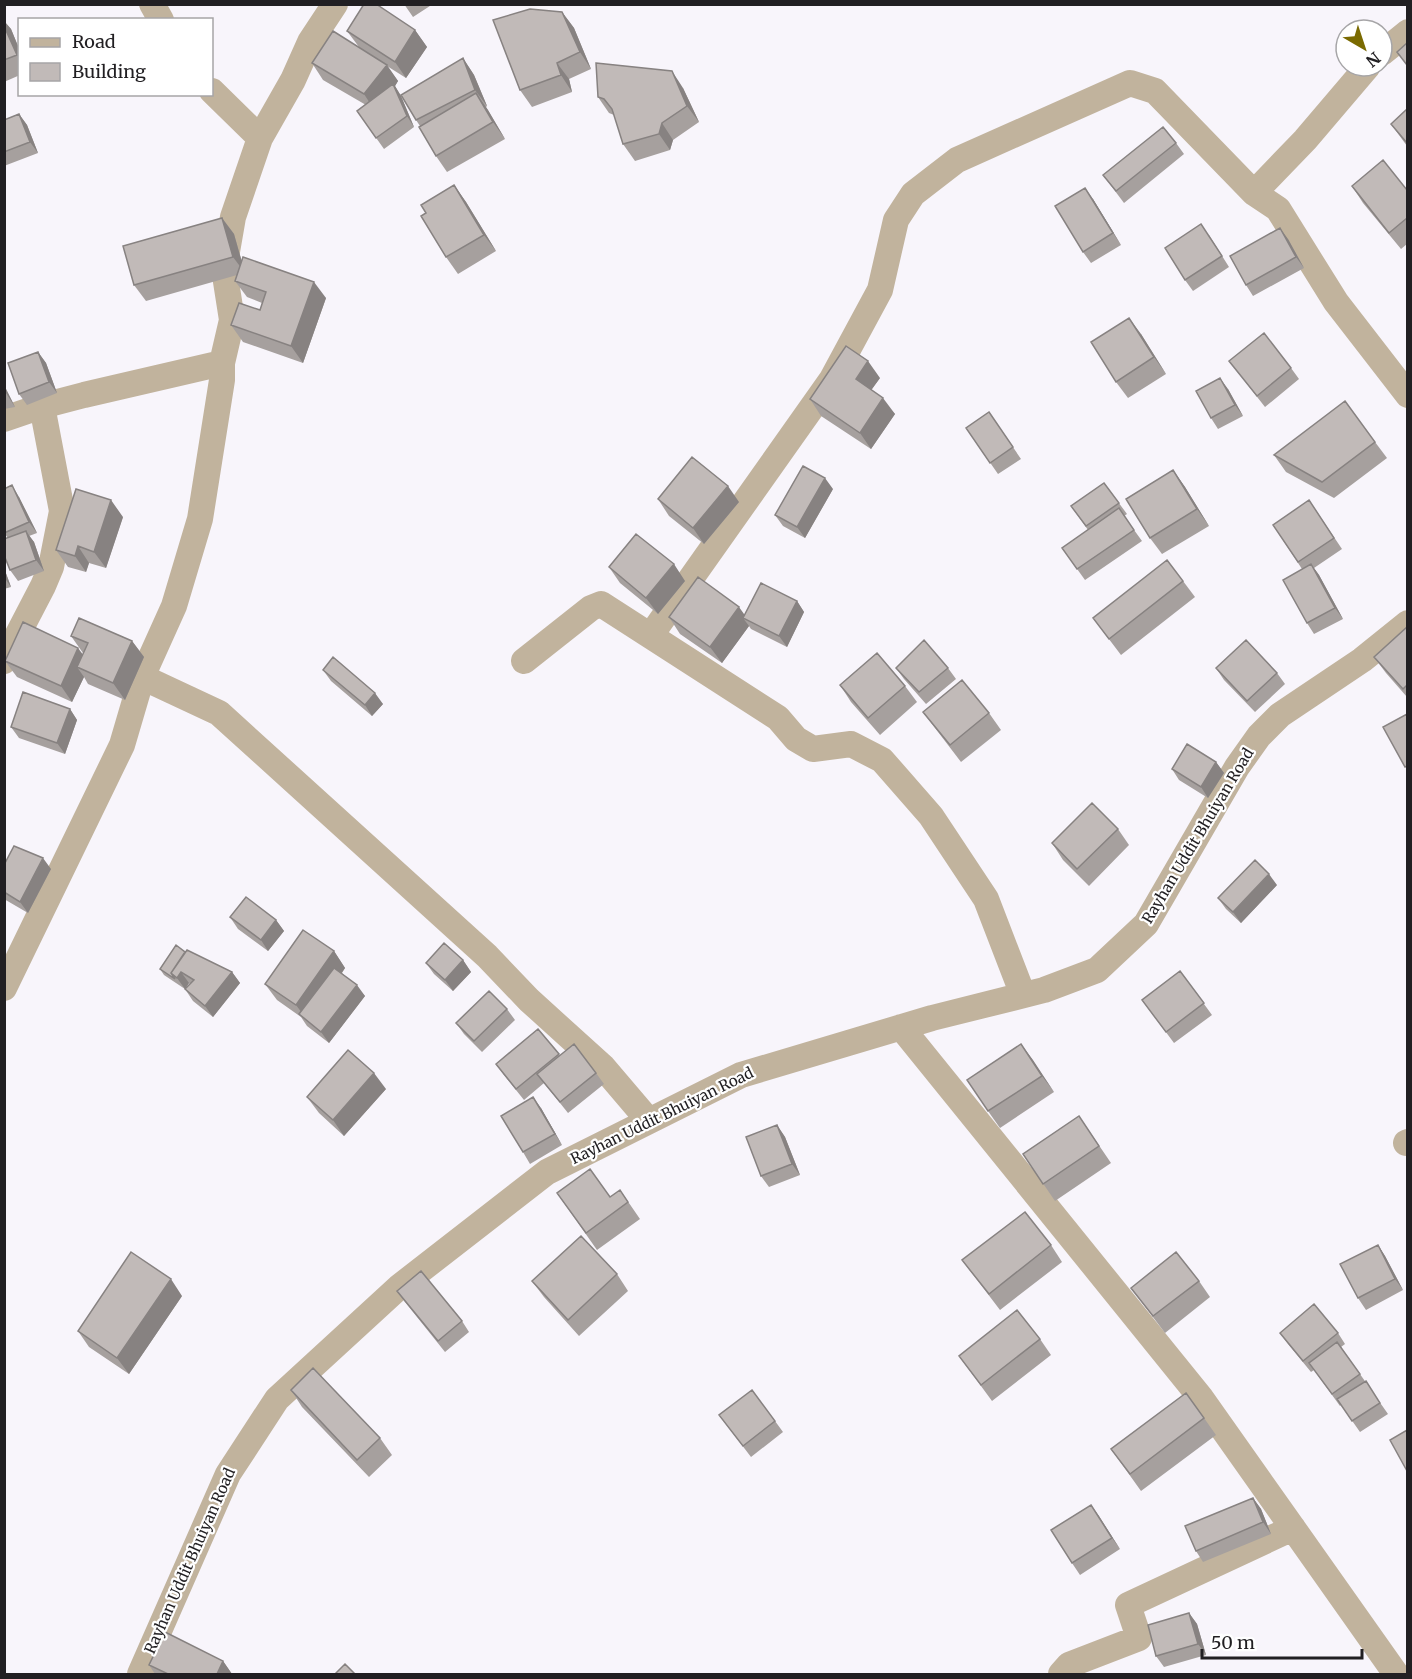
<svg xmlns="http://www.w3.org/2000/svg" width="1412" height="1679" font-family="Merriweather,serif">
<rect width="100%" height="100%" fill="#f8f5fb"/>
<g fill="none" stroke-linecap="round" stroke-linejoin="round">
<!-- street -->
<path stroke="#c1b39d" stroke-width="26" d="M152 4 161 20
M1382 53 1408 32
M1368 66 1305 140 1254 193 1278 209 1336 302 1408 395
M212 91 260 138
M4 419 42 406 84 395 222 363 232 320 224 269 233 217 260 138 293 80 310 42 335 4
M651 635 832 379 880 290 896 220 913 194 957 160 1130 83 1155 91 1254 193
M4 661 43 586 51 567 62 511 42 406
M524 661 591 608 601 604 778 718 796 739 813 749 851 744 882 760 931 816 986 899 1023 995
M142 677 219 713 487 956 529 1000 603 1067 649 1121
M4 988 122 745 142 677 174 606 200 519 222 380V363
M901 1027 1201 1398 1396 1674
M1406 1143 1408 1142
M140 1674 228 1474 277 1399 399 1287 547 1172 741 1075 932 1018 1044 990 1097 970 1146 924 1237 767 1259 736 1280 715 1362 660 1408 623
M1061 1674 1069 1665 1139 1638 1128 1605 1293 1528"/>
</g>
<!-- wall -->
<path fill="#a6a09e" d="M404 4H433L413 17Z
M562 12 574 28 591 69 569 79 572 92 532 107 520 90Z
M4 21 11 29 20 51V75L4 82Z
M415 30 427 47 406 78 387 66 398 81 395 86 401 96 414 127 384 149 357 111 366 105 323 80 312 63 359 47 347 31Z
M463 58 474 75 487 106 486 107 505 139 447 172 436 156 420 126 416 120Z
M683 88 699 122 673 140 670 150 635 161 623 144 614 115 609 113 598 97Z
M1407 109V146L1391 124Z
M19 114 27 125 38 153 4 166V120Z
M1176 143 1184 154 1124 203 1103 175Z
M454 185 466 202 496 251 458 274 446 257Z
M1352 186 1407 190V244L1401 249 1363 203Z
M1093 199 1121 245 1091 263 1083 252Z
M222 218 234 234 242 262 326 298 303 363 243 342 231 325 260 310 262 303 247 297 235 281 237 275 146 301 134 285Z
M1209 235 1229 267 1193 291 1185 280Z
M1288 239 1304 268 1253 296 1246 285Z
M1141 334 1166 374 1128 398 1116 382Z
M38 352 46 363 57 393 27 405 19 394Z
M1229 361 1291 368 1299 379 1265 407Z
M880 378 871 390 895 414 871 449 821 416 810 399Z
M4 385 15 407 4 409Z
M1228 389 1243 416 1218 429 1211 418Z
M989 412 1021 459 998 474 966 428Z
M1375 442 1387 458 1334 498 1286 472 1274 455Z
M1173 470 1185 487 1209 526 1162 554 1150 538Z
M1104 483 1127 514 1124 516 1142 541 1085 580 1062 548 1088 530 1071 506Z
M833 489 805 538 783 526 775 515Z
M19 497 37 533 29 536 34 542 44 571 18 581 10 570 8 538 4 533Z
M658 499 739 502 704 544 669 516Z
M1309 500 1342 549 1314 568 1319 575 1343 619 1314 634 1307 623 1302 569 1273 525Z
M123 517 106 568 89 563 86 572 68 567 56 550Z
M609 567 685 581 658 614 620 583Z
M4 568 11 587 4 589Z
M1183 581 1195 597 1121 655 1093 618Z
M797 601 804 612 787 647 751 629 749 626 722 663 680 634 669 617 745 615Z
M1407 627V697L1386 673 1374 657Z
M71 636 132 641 144 657 125 700 88 684 84 677 72 702 17 677 5 661 83 654V653Z
M896 668H948L956 679 926 704 904 679Z
M1216 668 1277 673 1285 684 1255 712 1224 680Z
M323 670 383 704 372 716 331 681Z
M840 685 905 686 917 702 880 735 851 702Z
M70 709 77 720 65 754 19 738 11 727Z
M923 712 989 713 1001 730 961 762 935 728Z
M1216 762 1224 773 1208 798 1179 780 1172 769Z
M1118 829 1129 845 1089 886 1063 860 1052 843Z
M4 865 51 869 28 913 4 899Z
M1277 885 1241 923 1226 909 1218 898Z
M230 917 276 920 284 931 268 951 238 929Z
M334 951 345 968 342 973 365 996 329 1043 307 1026 301 1017 277 1000 265 984Z
M185 952 232 972 240 983 213 1017 193 1001 185 989 190 984 189 983 185 989 164 975 160 969Z
M463 960 471 972 453 991 434 974 426 963Z
M1180 971 1212 1015 1174 1043 1142 1000Z
M507 1009 515 1020 482 1052 464 1034 456 1023Z
M538 1029 560 1056 596 1073 604 1084 568 1113 544 1083 524 1100 504 1075 496 1064Z
M1021 1044 1054 1092 1000 1128 988 1111Z
M386 1089 344 1136 319 1113 307 1097Z
M541 1108 562 1145 530 1164 523 1152Z
M1079 1116 1111 1163 1055 1201 1023 1154Z
M777 1125 785 1137 800 1175 769 1187 761 1176Z
M620 1190 640 1219 597 1250 557 1193 610 1197Z
M1051 1245 1062 1262 1000 1310 962 1260Z
M1378 1245 1385 1256 1403 1290 1366 1310 1358 1298Z
M617 1274 628 1291 579 1336 544 1297 532 1281Z
M1199 1281 1210 1297 1165 1333 1131 1288Z
M397 1291 462 1321 469 1332 445 1352 405 1302Z
M182 1296 129 1374 89 1347 78 1331Z
M1280 1333H1338L1345 1344 1341 1347 1388 1414 1360 1432 1341 1405 1340 1406 1314 1370 1311 1372 1288 1344Z
M1040 1339 1051 1355 992 1401 959 1356Z
M291 1390 380 1438 392 1455 369 1477 302 1407Z
M719 1415 775 1421 783 1432 751 1457Z
M1204 1418 1216 1435 1141 1491 1111 1449Z
M1253 1498 1261 1509 1271 1534 1203 1562 1196 1551Z
M1091 1505 1120 1549 1080 1575 1072 1563Z
M1189 1613 1197 1624 1206 1655 1164 1667 1156 1656Z
M223 1661 232 1674H155L149 1665Z"/>
<!-- shaded-wall -->
<path fill="#878281" d="M562 12 574 28 591 69 580 52Z
M4 21 11 29 20 51V59L17 55 4 26Z
M415 30 427 47 406 78 395 62Z
M463 58 474 75 487 106 475 90Z
M557 63 569 79 572 92 561 75Z
M387 65 398 81 395 86 401 96 414 127 407 116 375 111 364 94Z
M672 71 683 88 699 122 687 106Z
M476 93 488 110 505 139 493 122Z
M19 114 27 125 38 153 30 142Z
M662 123 673 140 670 150 659 134Z
M454 185 466 202 496 251 484 235Z
M1085 188 1093 199 1121 245 1113 233Z
M222 218 234 234 245 273 233 257Z
M1280 228 1288 239 1304 268 1296 257Z
M314 282 326 298 303 363 291 346Z
M1129 318 1141 334 1166 374 1154 357Z
M38 352 46 363 57 393 49 382Z
M868 361 880 378 867 396 856 379Z
M1220 378 1228 389 1243 416 1235 405Z
M4 385 15 407 4 390Z
M883 398 895 414 871 449 860 433Z
M1173 470 1185 487 1209 526 1197 509Z
M825 478 833 489 805 538 797 527Z
M12 485 19 497 37 533 29 522Z
M728 486 739 502 704 544 693 528Z
M111 500 123 517 106 568 94 552Z
M26 531 34 542 44 571 36 560Z
M78 546 89 563 86 572 75 556Z
M674 564 685 581 658 614 646 598Z
M1311 564 1319 575 1343 619 1335 608Z
M4 568 11 587 4 577Z
M797 601 804 612 787 647 779 636Z
M739 607 749 621 743 618 749 626 722 663 710 647Z
M132 641 144 657 125 700 113 683Z
M78 648 90 664 77 667 84 677 72 702 61 686Z
M375 693 383 704 372 716 365 705Z
M70 709 77 720 65 754 57 743Z
M1216 762 1224 773 1208 798 1201 787Z
M43 858 51 869 28 913 20 902Z
M1269 874 1277 885 1241 923 1233 912Z
M276 920 284 931 268 951 261 940Z
M334 951 345 968 308 1021 296 1005Z
M463 960 471 972 453 991 445 980Z
M181 972 189 983 185 989 177 978Z
M232 972 240 983 213 1017 205 1006Z
M357 985 365 996 329 1043 321 1032Z
M1021 1044 1033 1060 1054 1092 1042 1076Z
M374 1073 386 1089 344 1136 333 1120Z
M533 1097 541 1108 562 1145 555 1134Z
M777 1125 785 1137 800 1175 792 1164Z
M1378 1245 1385 1256 1403 1290 1395 1279Z
M171 1279 182 1296 129 1374 117 1358Z
M1253 1498 1261 1509 1271 1534 1263 1522Z
M1091 1505 1099 1516 1120 1549 1112 1538Z
M1189 1613 1197 1624 1206 1655 1198 1644Z
M223 1661 232 1674H217Z"/>
<!-- building -->
<path fill="#c1bab8" stroke="#878281" stroke-width="1.5" d="M364 4H376L415 30 395 62 347 31Z
M530 9 562 12 580 52 557 63 561 75 520 90 493 20Z
M4 26 17 55 4 60Z
M333 31 387 65 364 94 312 63Z
M1407 43V65L1397 52Z
M463 58 475 90 416 120 401 95Z
M596 63 672 71 687 106 662 123 659 134 623 144 612 109 604 99 598 97Z
M393 84 407 116 376 138 357 111Z
M476 93 493 122 436 156 419 127Z
M1407 109V143L1391 124Z
M19 114 30 142 4 152V120Z
M1163 127 1176 143 1116 191 1103 175Z
M1383 160 1407 190V218L1389 233 1352 186Z
M454 185 484 235 446 257 421 216 426 213 421 205Z
M1085 188 1113 233 1083 252 1055 206Z
M222 218 233 257 134 285 123 246Z
M1201 224 1222 256 1185 280 1165 248Z
M1280 228 1296 257 1246 285 1230 256Z
M243 257 314 282 291 346 231 325 239 303 260 310 266 292 235 281Z
M1129 318 1154 357 1116 382 1091 342Z
M1264 333 1291 368 1257 396 1229 361Z
M846 346 868 361 856 379 883 398 860 433 810 399Z
M38 352 49 382 19 394 8 363Z
M1220 378 1235 405 1211 418 1196 391Z
M1345 401 1375 442 1322 482 1274 455Z
M989 412 1013 447 990 463 966 428Z
M692 457 728 486 693 528 658 499Z
M803 466 825 478 797 527 775 515Z
M1173 470 1197 509 1150 538 1126 499Z
M1104 483 1119 503 1086 526 1071 506Z
M12 485 29 522 4 533V489Z
M76 489 111 500 94 552 78 546 75 556 56 550Z
M1309 500 1334 538 1298 562 1273 525Z
M1119 508 1134 530 1077 569 1062 548Z
M26 531 36 560 10 570 4 555V539Z
M636 534 674 564 646 598 609 567Z
M1167 560 1183 581 1109 639 1093 618Z
M1311 564 1335 608 1307 623 1283 580Z
M698 577 739 607 710 647 669 617Z
M761 583 797 601 779 636 743 618Z
M79 618 132 641 113 683 77 667 88 643 71 636Z
M23 622 78 648 61 686 5 661Z
M1407 627V685L1403 689 1374 657Z
M924 640 948 668 919 692 896 668Z
M1246 640 1277 673 1247 701 1216 668Z
M877 653 905 686 868 718 840 685Z
M333 657 375 693 365 705 323 670Z
M962 680 989 713 950 745 923 712Z
M23 692 70 709 57 743 11 727Z
M1407 714V766L1405 767 1383 727Z
M1187 744 1216 762 1201 787 1172 769Z
M1092 803 1118 829 1077 869 1052 843Z
M14 846 43 858 20 902 4 892V865Z
M1255 860 1269 874 1233 912 1218 898Z
M246 897 276 920 261 940 230 917Z
M303 930 334 951 296 1005 265 984Z
M444 943 463 960 445 980 426 963Z
M176 945 185 952 171 973 175 979 160 969Z
M187 950 232 972 205 1006 185 989 194 980 181 972 177 978 171 973Z
M334 968 357 985 321 1032 299 1014Z
M1180 971 1204 1003 1166 1032 1142 1000Z
M489 991 507 1009 474 1041 456 1023Z
M538 1029 559 1054 516 1089 496 1064Z
M574 1044 596 1073 560 1102 537 1074Z
M1021 1044 1042 1076 988 1111 967 1080Z
M348 1050 374 1073 333 1120 307 1097Z
M533 1097 555 1134 523 1152 501 1116Z
M1079 1116 1099 1146 1043 1184 1023 1154Z
M777 1125 792 1164 761 1176 746 1137Z
M590 1169 610 1197 620 1190 628 1202 586 1233 557 1193Z
M1025 1212 1051 1245 989 1294 962 1260Z
M581 1236 617 1274 568 1320 532 1281Z
M1378 1245 1395 1279 1358 1298 1340 1264Z
M131 1252 171 1279 117 1358 78 1331Z
M1176 1252 1199 1281 1153 1316 1131 1288Z
M421 1271 462 1321 438 1341 397 1291Z
M1314 1304 1338 1333 1303 1361 1280 1333Z
M1017 1310 1040 1339 981 1385 959 1356Z
M1337 1342 1360 1374 1332 1394 1309 1363Z
M313 1368 380 1438 357 1460 291 1390Z
M1366 1381 1380 1403 1352 1421 1337 1399Z
M752 1390 775 1421 743 1446 719 1415Z
M1186 1393 1204 1418 1130 1474 1111 1449Z
M1407 1430V1471L1390 1440Z
M1253 1498 1263 1522 1196 1551 1185 1526Z
M1091 1505 1112 1538 1072 1563 1051 1530Z
M1189 1613 1198 1644 1156 1656 1148 1625Z
M165 1632 223 1661 217 1674H168L149 1665Z
M345 1664 355 1674H335Z"/>
<g text-anchor="middle" stroke-width="4.5" stroke-linejoin="round" paint-order="stroke">
<!-- street labels -->
<g font-size="15" fill="#211f22" stroke="#fff">
<text transform="translate(1198 836) rotate(-59)" y="5">Rayhan Uddit Bhuiyan Road</text>
<text transform="translate(662 1116) rotate(-26)" y="5">Rayhan Uddit Bhuiyan Road</text>
<text transform="translate(190 1561) rotate(-66)" y="5">Rayhan Uddit Bhuiyan Road</text>
</g>
</g>
<!-- border -->
<rect width="1412" height="1679" fill="none" stroke="#211f22" stroke-width="12"/>
<!-- legend -->
<rect x="18" y="18" width="195" height="78" fill="#ffffff" stroke="#a6a5a7" stroke-width="1.5"/>
<rect x="30" y="38" width="30" height="9" fill="#c1b39d" stroke="#a6a5a7" stroke-width="1.5"/>
<text x="72" y="48" font-size="18" fill="#211f22">Road</text>
<rect x="30" y="63" width="30" height="18" fill="#c1bab8" stroke="#a6a5a7" stroke-width="1.5"/>
<text x="72" y="78" font-size="18" fill="#211f22">Building</text>
<!-- north arrow -->
<g transform="translate(1364 48) rotate(141)"><circle r="28" fill="#ffffff" stroke="#a6a5a7" stroke-width="1.5"/>
<path d="M0-4.5L10 22L0 15L-10 22Z" fill="#7a6a01"/>
<text y="-9" font-size="16" font-weight="bold" text-anchor="middle" fill="#211f22">N</text>
</g>
<!-- scale -->
<path d="M1202 1649v9h160v-9" fill="none" stroke="#211f22" stroke-width="3"/>
<text x="1211" y="1649" font-size="18" fill="#211f22" stroke="#ffffff" stroke-width="4.5" paint-order="stroke">50 m</text>
</svg>
